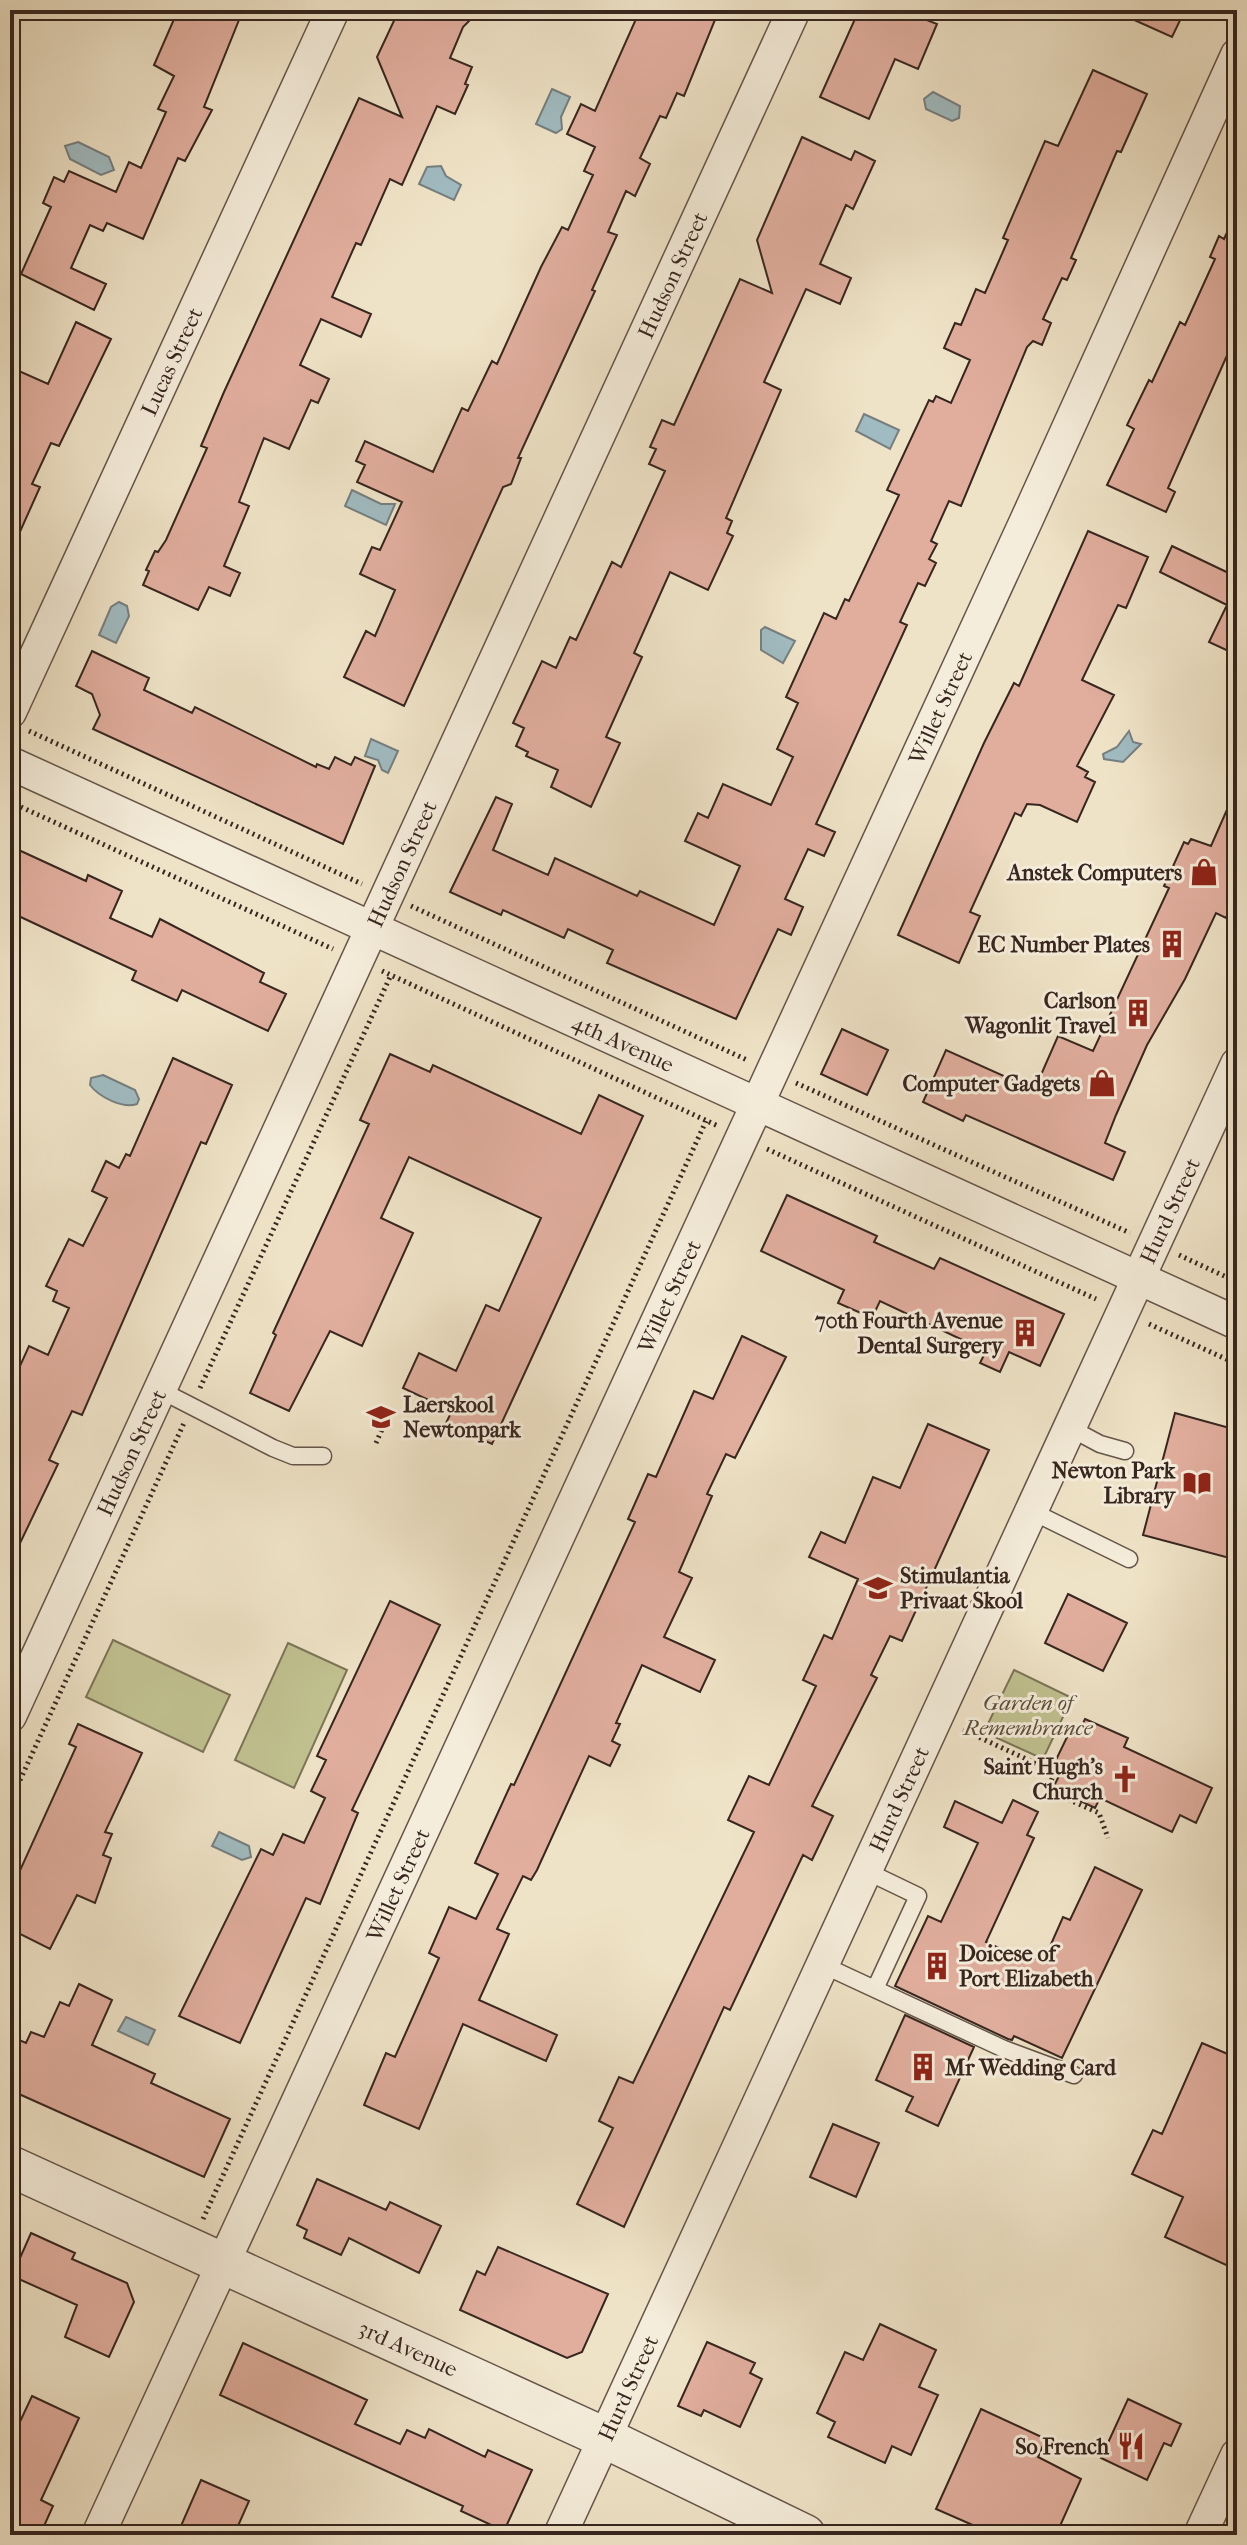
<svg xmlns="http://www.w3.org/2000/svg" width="1247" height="2545" font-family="'IM FELL French Canon',serif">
<rect width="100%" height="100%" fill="#efe3c7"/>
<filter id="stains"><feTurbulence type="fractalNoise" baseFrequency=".0025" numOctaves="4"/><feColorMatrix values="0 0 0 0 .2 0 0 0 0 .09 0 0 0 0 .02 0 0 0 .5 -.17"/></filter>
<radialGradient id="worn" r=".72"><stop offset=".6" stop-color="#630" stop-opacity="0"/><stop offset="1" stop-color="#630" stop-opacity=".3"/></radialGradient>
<!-- green -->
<path fill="#c1c190" stroke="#7c7458" stroke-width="2" d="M113 1640 230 1695 203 1752 86 1697Z
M288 1643 347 1670 294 1788 235 1760Z
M1014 1670 1072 1698 1043 1759 984 1732Z"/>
<!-- water -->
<path fill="#a0bbc1" stroke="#767f80" stroke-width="2" d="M552 89 570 97 561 117 562 129 556 133 536 124Z
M933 92 960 106 959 118 952 121 926 109 924 99Z
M78 142 109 157 114 170 101 175 70 159 65 146Z
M441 166 446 176 461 185 454 200 419 184 427 167Z
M864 414 899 430 890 449 856 431Z
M352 490 381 504H395L386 525 345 506Z
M119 602 127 606 129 616 116 643 99 635 111 607Z
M765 627 795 641 783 663 761 650V630Z
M1129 731 1133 742 1141 744 1123 762 1104 759 1103 754 1117 747Z
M371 739 398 751 388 773 382 770 378 760 365 756Z
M103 1075 135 1090 139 1099 137 1104C123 1109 99 1097 90 1085L91 1078Z
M219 1832 249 1846 251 1857 242 1860 212 1846Z
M126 2017 155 2030 148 2045 118 2031Z"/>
<!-- building -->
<path fill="#e1ae9e" stroke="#37261f" stroke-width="2" d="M178 10H243L204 107 212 110 185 161 178 158 143 239 107 223 103 231 90 225 71 268 106 284 94 310 21 274 51 207 43 203 54 177 64 182 69 171 116 192 129 162 141 168 166 112 158 109 174 76 154 65Z
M399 10H480L463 27 450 58 472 67 465 84 468 85 455 114 437 106 402 185 390 179 361 245 356 243 332 297 371 314 361 337 321 319 300 365 329 379 318 403 311 400 289 449 264 438 239 502 249 506 224 566 240 573 230 596 209 587 198 610 143 585 149 571 146 570 155 551 158 552 166 540 207 448 201 446 224 392 359 98 402 117 377 57Z
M640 10H719L684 96 677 93 666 118 660 116 640 158 650 164 635 196 626 191 608 232 617 235 592 290 595 291 518 458H521L511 484 503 487 404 706 344 677 366 631 375 636 395 590 360 574 372 547 380 550 402 502 357 482 365 465 356 461 365 441 433 472 462 408 468 411 492 361 497 364 541 267 562 227 568 230 593 175 584 171 595 147 567 134 581 104 595 111Z
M859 10H928L924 19 937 24 918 69 895 59 869 119 820 97Z
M1112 10H1185L1172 37Z
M1093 70 1147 94 1121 152 1117 151 1071 258 1076 260 1067 280 1062 278 1043 319 1051 323 1042 345 1033 341 1027 347 961 506 949 501 931 541 937 544 929 559 936 563 925 586 918 583 900 622 907 625 816 824 835 832 824 856 808 849 785 899 803 907 791 935 778 929 736 1019 607 963 613 950 568 929 564 938 503 910 501 915 450 892 496 797 512 804 493 850 548 875 555 858 637 896 640 891 714 925 740 866 685 841 698 813 708 818 723 784 771 805 793 757 777 749 798 703 786 697 824 613 836 619 845 599 849 601 899 495 887 490 929 400 933 402 936 396 951 403 970 360 944 348 955 323 961 325 976 289 985 293 1008 240 1003 238 1045 141 1058 146Z
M802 137 851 160 855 151 875 161 853 209 846 205 820 264 851 278 840 304 806 289 764 382 781 390 726 518 732 521 727 533 733 536 708 590 670 572 634 653 642 657 606 737 620 743 591 807 551 787 558 770 526 756 528 752 516 746 524 728 513 723 542 661 556 668 570 637 576 640 612 562 621 567 665 471 649 464 656 449 650 447 662 420 674 425 740 279 772 293 757 240Z
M1237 211V333L1168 488 1175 492 1166 512 1107 485 1134 429 1127 425 1149 380 1152 382 1180 322 1185 325 1215 259 1210 257 1219 236 1224 239Z
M76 322 111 339 59 446 51 443 32 484 40 487 10 554V367L48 384Z
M1088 531 1148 557 1126 608 1118 605 1082 680 1114 695 1077 766 1088 772 1085 777 1095 782 1077 822 1040 805 1027 804 1021 816 1015 813 970 912 980 916 959 963 898 935 984 743 1014 683 1019 686Z
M1172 546 1237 577V655L1209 642 1227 605 1160 572Z
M92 651 149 678 144 690 192 713 195 707 316 767 317 764 329 769 335 757 351 765 355 757 375 766 343 844 93 729 100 715 92 694 76 686Z
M1237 787V895L1226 918 1216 913 1185 979 1147 1045 1116 1115 1105 1143 1125 1152 1113 1180 966 1115 963 1121 923 1102 946 1050 1024 1085 1026 1080 1037 1084 1058 1036 1093 1051 1169 888 1164 886 1184 842 1188 844 1191 839 1211 846Z
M10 846 86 881 88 875 122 891 110 918 152 937 160 919 264 973 260 982 286 994 268 1031 182 990 177 1001 132 980 136 971 10 912Z
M842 1029 888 1050 867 1095 821 1074Z
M390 1054 430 1072 433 1065 581 1134 599 1095 643 1116 492 1444 446 1423 452 1411 403 1388 419 1353 456 1371 486 1305 499 1311 541 1218 409 1157 381 1218 413 1233 362 1346 330 1331 289 1411 250 1393 276 1335 273 1333 369 1124 360 1120Z
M173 1058 232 1085 206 1144 201 1142 82 1415 72 1411 49 1460 58 1464 10 1564V1388L29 1346 48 1355 69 1308 53 1301 57 1291 46 1286 69 1239 83 1246 107 1198 92 1191 106 1161 119 1168 126 1154 130 1156Z
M787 1195 877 1236 874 1242 934 1269 940 1258 1064 1314 1040 1366 1009 1352 1000 1372 980 1363 986 1351 880 1301 872 1318 838 1303 844 1290 761 1251Z
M742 1336 786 1357 735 1458 726 1454 707 1494 712 1496 679 1572 692 1578 664 1637 715 1660 700 1692 642 1665 616 1723 620 1724 612 1741 620 1745 610 1766 589 1756 537 1870 531 1880 523 1876 497 1929 509 1934 479 2000 557 2035 546 2061 463 2024 419 2129 364 2105 386 2053 395 2057 439 1958 429 1953 449 1907 476 1919 498 1874 475 1863 511 1784 514 1785 635 1522 628 1519 648 1474 656 1477 694 1391 713 1399Z
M1175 1413 1237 1430V1560L1143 1535Z
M928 1424 989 1450 902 1641 890 1636 871 1675 877 1678 812 1806 833 1816 812 1860 803 1855 730 2010 724 2007 624 2227 577 2204 613 2128 599 2121 619 2077 633 2083 754 1832 728 1820 749 1776 769 1785 816 1686 803 1680 824 1635 832 1639 858 1579 809 1557 821 1532 845 1543 873 1477 900 1488Z
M1068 1594 1127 1623 1103 1671 1045 1643Z
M390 1601 440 1625 352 1810 358 1813 320 1904 306 1898 240 2043 179 2016 261 1849 273 1855 283 1834 304 1843 325 1798 311 1791 326 1760 317 1756Z
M1085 1719 1128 1738 1124 1747 1212 1788 1196 1823 1180 1815 1172 1832 1100 1798 1095 1808 1053 1788 1062 1770 1053 1766 1069 1733 1077 1736Z
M78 1724 142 1753 105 1832 112 1834 103 1855 111 1858 95 1903 77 1895 50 1949 10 1929V1871L18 1875 76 1747 69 1744Z
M1013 1800 1038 1812 1027 1835 1034 1838 986 1942 1029 1962 1048 1951 1063 1917 1070 1920 1095 1867 1142 1890 1062 2058 1014 2036 1012 2040 1008 2039 895 1986 928 1916 941 1922 978 1843 944 1827 955 1801 1002 1823Z
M79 1984 112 2000 92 2045 155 2074 151 2083 230 2119 204 2177 10 2090V2036L26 2043 31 2032 44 2037 60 2002 69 2006Z
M905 2015 974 2047 938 2126 906 2111 913 2097 876 2080Z
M1202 2043 1237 2058V2270L1165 2237 1183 2197 1132 2174 1153 2130 1162 2134Z
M833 2124 879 2143 856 2197 810 2177Z
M317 2179 386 2210 390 2202 441 2226 419 2273 349 2238 341 2255 304 2238 307 2230 297 2225Z
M31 2233 75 2253 72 2259 127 2283 134 2302 109 2357 65 2337 77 2305 12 2276Z
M498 2247 608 2294 582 2352 567 2358 460 2310 477 2271 485 2275Z
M880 2324 936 2350 919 2387 938 2395 911 2455 892 2446 885 2463 828 2437 835 2422 817 2413 845 2352 863 2360Z
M707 2342 755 2363 750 2373 762 2379 740 2427 704 2410 701 2416 678 2406Z
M243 2343 367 2400 355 2424 400 2444 407 2430 425 2438 429 2429 485 2457 488 2450 532 2470 504 2531 461 2511 463 2506 220 2395Z
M32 2396 79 2418 41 2500 53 2506 40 2535H10V2443Z
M1128 2399 1181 2424 1171 2446 1164 2443 1147 2480 1101 2458Z
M981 2409 1046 2439 1038 2457 1081 2479 1056 2535H970L975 2526 936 2509Z
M201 2480 249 2501 234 2535H177Z"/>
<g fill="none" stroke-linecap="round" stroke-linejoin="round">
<defs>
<path id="service" d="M160 1390 273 1448 293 1456H323
M1070 1428 1100 1444 1125 1451
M1031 1511 1129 1559
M866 1871 918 1896 875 1989
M823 1965 1004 2049 1074 2075"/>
<g id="minor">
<path id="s1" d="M10 712 333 10"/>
<path id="s2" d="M10 763 1237 1323"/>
<path id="s3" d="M10 1716 794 10"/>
<path id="s4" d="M98 2535 1026 521 1237 55"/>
<path id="s5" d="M560 2535 1237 1064"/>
<path d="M1200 2535 1237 2455"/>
</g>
<g id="tertiary">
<path id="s6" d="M10 2166 605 2438 805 2535"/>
</g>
</defs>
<!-- service casing -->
<use href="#service" stroke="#655549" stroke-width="19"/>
<!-- minor casing -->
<use href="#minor" stroke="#655549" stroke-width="35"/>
<!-- tertiary casing -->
<use href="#tertiary" stroke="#655549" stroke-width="43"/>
<!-- path -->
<path stroke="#37261f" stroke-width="5" stroke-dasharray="2 4" stroke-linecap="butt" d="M29 731 362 884
M10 802 333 949
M411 906 747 1060
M382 971 718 1126
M796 1083 1130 1233
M767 1149 1096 1299
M1179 1255 1237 1282
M1149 1324 1237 1364
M200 1388 391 975
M376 1443 390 1411
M963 1730 1055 1772 1047 1790 1099 1813 1108 1838
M10 1802 184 1423
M203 2219 706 1121"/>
<!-- service -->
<use href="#service" stroke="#f5eddb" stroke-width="16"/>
<!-- minor -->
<use href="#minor" stroke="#f5eddb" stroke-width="32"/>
<!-- tertiary -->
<use href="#tertiary" stroke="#f5eddb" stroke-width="40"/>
</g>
<!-- icons -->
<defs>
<symbol id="shop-bare" viewBox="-9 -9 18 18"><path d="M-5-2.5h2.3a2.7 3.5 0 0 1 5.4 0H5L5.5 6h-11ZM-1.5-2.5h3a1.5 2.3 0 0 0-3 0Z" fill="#8f2418" stroke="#f5eddb" stroke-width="2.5" paint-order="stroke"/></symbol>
<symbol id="building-bare" viewBox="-9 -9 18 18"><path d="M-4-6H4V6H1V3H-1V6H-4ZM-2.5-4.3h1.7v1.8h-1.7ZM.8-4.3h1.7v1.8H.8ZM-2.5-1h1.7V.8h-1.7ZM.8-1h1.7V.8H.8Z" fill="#8f2418" stroke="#f5eddb" stroke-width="2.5" paint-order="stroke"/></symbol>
<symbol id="school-bare" viewBox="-9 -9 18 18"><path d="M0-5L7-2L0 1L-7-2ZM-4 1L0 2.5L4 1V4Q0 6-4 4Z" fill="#8f2418" stroke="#f5eddb" stroke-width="2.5" paint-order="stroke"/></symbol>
<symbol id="library-bare" viewBox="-9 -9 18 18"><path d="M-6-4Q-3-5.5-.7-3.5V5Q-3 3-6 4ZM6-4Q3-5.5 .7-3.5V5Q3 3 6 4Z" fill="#8f2418" stroke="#f5eddb" stroke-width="2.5" paint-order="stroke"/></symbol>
<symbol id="church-bare" viewBox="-9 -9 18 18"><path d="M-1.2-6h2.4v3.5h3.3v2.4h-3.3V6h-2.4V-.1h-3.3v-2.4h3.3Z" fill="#8f2418" stroke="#f5eddb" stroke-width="2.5" paint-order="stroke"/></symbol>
<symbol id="restaurant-bare" viewBox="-9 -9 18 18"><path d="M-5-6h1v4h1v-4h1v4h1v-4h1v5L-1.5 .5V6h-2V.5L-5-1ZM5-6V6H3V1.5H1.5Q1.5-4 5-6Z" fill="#8f2418" stroke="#f5eddb" stroke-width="2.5" paint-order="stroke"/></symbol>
</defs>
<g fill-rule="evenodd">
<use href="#shop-bare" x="1184" y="852" width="40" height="40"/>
<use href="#building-bare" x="1152" y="924" width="40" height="40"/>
<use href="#building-bare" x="1118" y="993" width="40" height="40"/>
<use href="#shop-bare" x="1082" y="1063" width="40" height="40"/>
<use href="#building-bare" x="1005" y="1313" width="40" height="40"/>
<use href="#school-bare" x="361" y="1397" width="40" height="40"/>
<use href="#library-bare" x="1177" y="1463" width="40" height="40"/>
<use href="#school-bare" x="858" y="1568" width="40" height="40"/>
<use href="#church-bare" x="1105" y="1759" width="40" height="40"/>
<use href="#building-bare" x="917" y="1946" width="40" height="40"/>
<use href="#building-bare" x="903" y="2047" width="40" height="40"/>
<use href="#restaurant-bare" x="1111" y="2426" width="40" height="40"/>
</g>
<g text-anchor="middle" stroke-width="6" stroke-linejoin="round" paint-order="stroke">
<!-- street labels -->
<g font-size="22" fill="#37261f" stroke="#f5eddb">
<text dy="8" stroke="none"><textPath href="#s3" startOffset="1586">Hudson Street</textPath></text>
<text dy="8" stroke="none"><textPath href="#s1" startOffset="386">Lucas Street</textPath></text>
<text dy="8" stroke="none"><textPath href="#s4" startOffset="2012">Willet Street</textPath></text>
<text dy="8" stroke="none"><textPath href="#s3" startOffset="938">Hudson Street</textPath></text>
<text dy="8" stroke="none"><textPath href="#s2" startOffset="674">4th Avenue</textPath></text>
<text dy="8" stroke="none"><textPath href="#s5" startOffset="1458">Hurd Street</textPath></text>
<text dy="8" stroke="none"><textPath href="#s4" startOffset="1364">Willet Street</textPath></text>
<text dy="8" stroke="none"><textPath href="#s3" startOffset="290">Hudson Street</textPath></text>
<text dy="8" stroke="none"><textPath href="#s5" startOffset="810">Hurd Street</textPath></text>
<text dy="8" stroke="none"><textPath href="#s4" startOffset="716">Willet Street</textPath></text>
<text dy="8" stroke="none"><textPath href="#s6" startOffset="438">3rd Avenue</textPath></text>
<text dy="8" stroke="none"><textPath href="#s5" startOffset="162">Hurd Street</textPath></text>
</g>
<!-- poi labels -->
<g font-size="22" font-weight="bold" fill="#37261f" stroke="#f5eddb" text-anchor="end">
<text x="1182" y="880">Anstek Computers</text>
<text x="1150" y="952">EC Number Plates</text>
<text x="1116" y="1008">Carlson<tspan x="1116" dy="25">Wagonlit Travel</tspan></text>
<text x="1080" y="1091">Computer Gadgets</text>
<text x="1003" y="1328">70th Fourth Avenue<tspan x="1003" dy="25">Dental Surgery</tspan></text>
<text x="403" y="1412" text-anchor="start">Laerskool<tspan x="403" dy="25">Newtonpark</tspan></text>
<text x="1175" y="1478">Newton Park<tspan x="1175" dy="25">Library</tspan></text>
<text x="900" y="1583" text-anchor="start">Stimulantia<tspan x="900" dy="25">Privaat Skool</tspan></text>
<text x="1103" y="1774">Saint Hugh's<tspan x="1103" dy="25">Church</tspan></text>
<text x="959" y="1961" text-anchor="start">Doicese of<tspan x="959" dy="25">Port Elizabeth</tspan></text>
<text x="945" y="2075" text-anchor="start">Mr Wedding Card</text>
<text x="1109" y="2454">So French</text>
</g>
<!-- park labels -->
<g font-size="22" font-style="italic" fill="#5a4d3b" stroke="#f5eddb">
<text x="1028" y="1710">Garden of<tspan x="1028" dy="25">Remembrance</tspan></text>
</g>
</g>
<!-- margin -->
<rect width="1247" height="2545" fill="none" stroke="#efe3c7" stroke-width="40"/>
<rect x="12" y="12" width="1223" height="2521" fill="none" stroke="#37261f" stroke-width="4"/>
<rect x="20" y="20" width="1207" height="2505" fill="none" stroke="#37261f" stroke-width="2"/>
<rect width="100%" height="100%" filter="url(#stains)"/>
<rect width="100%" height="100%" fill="url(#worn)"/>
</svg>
